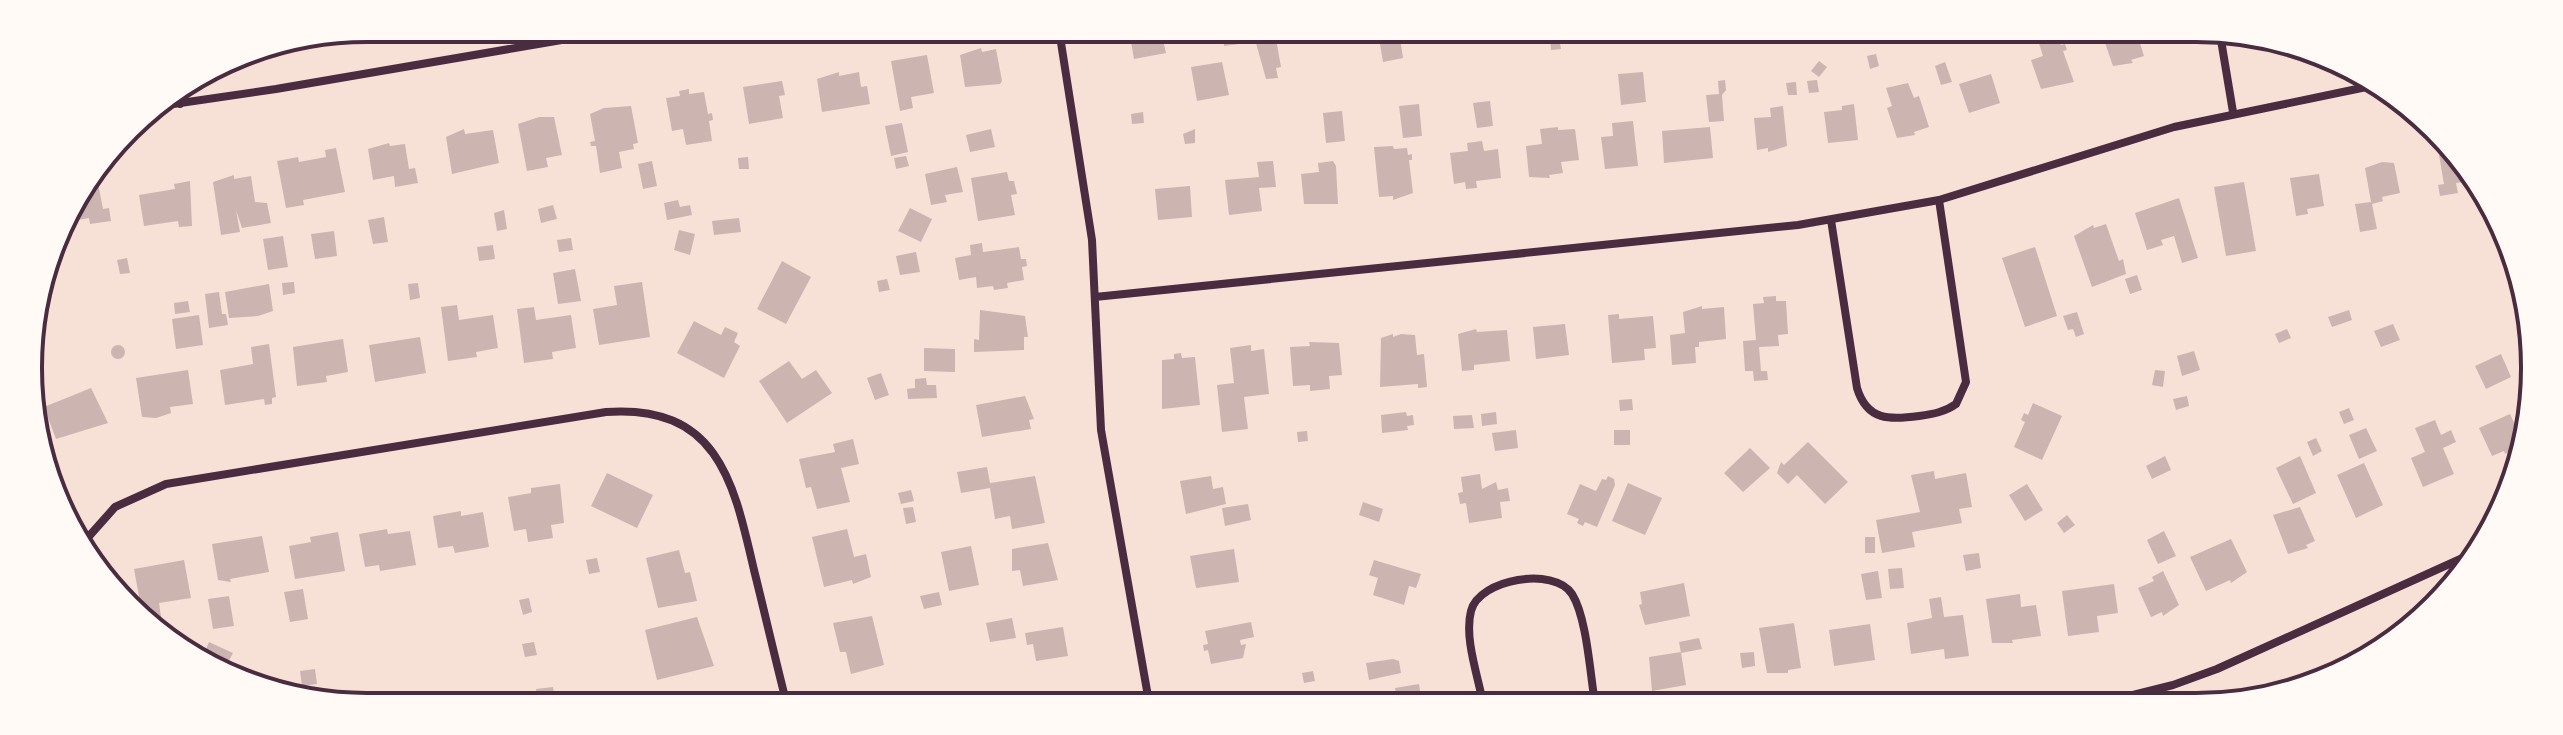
<svg xmlns="http://www.w3.org/2000/svg" width="2563" height="735" font-family="Signika,sans-serif">
<rect width="100%" height="100%" fill="#f7e1d7"/>
<!-- building -->
<path fill="#ccb4b1" d="M1129 31H1161L1166 53 1134 59Z
M1199 31H1237L1239 44 1224 46 1223 36 1200 39Z
M1281 31H1309L1310 35 1287 39 1283 38Z
M1378 32H1399L1403 58 1383 62Z
M1709 33H1720L1722 41 1711 43Z
M2047 34H2057L2061 45 2065 44 2067 50 2063 51 2074 82 2041 89 2031 60 2043 56 2037 37Z
M2110 34H2137L2144 56 2131 60 2133 63 2113 66 2103 37Z
M1559 37 1561 49 1551 50 1550 38Z
M1276 39 1281 67 1276 68 1278 78 1266 79 1256 43Z
M981 48 982 52 996 49 1002 81 1000 84 965 87 960 55Z
M1876 54 1879 66 1870 69 1867 56Z
M927 55 934 93 911 97 913 108 900 111 891 61Z
M1819 61 1827 67 1819 77 1811 71Z
M1222 62 1229 95 1197 101 1191 67Z
M1945 62 1952 82 1941 85 1935 66Z
M839 72V76L859 72 861 87 867 86 870 104 822 112 817 79Z
M1643 72 1646 102 1621 105 1618 74Z
M1991 74 2000 103 1969 113 1959 84Z
M1725 80 1726 90 1722 95 1724 121 1709 122 1706 95 1719 94 1718 81Z
M1817 80 1819 92 1809 93 1807 81Z
M782 81 785 95 779 96 783 118 749 124 743 87Z
M1796 82 1797 95H1788L1786 83Z
M1908 83 1914 98 1919 96 1929 127 1914 132 1915 135 1897 138 1887 108 1892 106 1886 88Z
M689 89V94L704 92 708 114 712 113 713 120 709 121 712 141 686 145 683 129 672 131 666 98 680 96 679 91Z
M1490 101 1493 126 1477 128 1473 103Z
M1419 104 1422 136 1403 138 1399 106Z
M1854 104 1858 140 1828 143 1824 112 1842 110V106Z
M631 106 638 143 633 144 634 149 619 152 622 168 600 173 596 146H591L590 142 595 141 590 114 604 108Z
M1783 106 1787 146 1768 152V148L1757 150 1754 118 1771 117 1770 108Z
M1342 111 1345 141 1326 143 1323 113Z
M1143 112 1144 123 1132 124 1131 114Z
M539 117H554L562 155 546 158 548 167 527 171 518 124Z
M1633 121 1638 166 1605 169 1601 137 1613 136 1612 123Z
M902 123 908 152 891 156 885 126Z
M1558 127V130L1575 129 1579 160 1561 162 1563 173 1549 175 1550 178 1529 177 1526 146 1542 144 1540 129Z
M1710 127 1713 158 1664 163 1662 131Z
M464 129 465 134 493 130 499 163 452 174 446 137Z
M991 129 995 147 970 152 966 135Z
M1195 129V143L1185 144 1183 134Z
M1482 141 1484 151 1498 149 1501 178 1476 181 1477 188 1466 189 1465 182 1454 184 1450 153 1468 151 1467 143Z
M389 143 390 146 405 144 409 169 415 168 418 183 395 187 394 176 373 180 368 149Z
M1393 146 1394 149 1407 148 1408 155 1412 154V160H1409L1413 193 1393 200V196L1379 197 1374 147Z
M336 148 345 192 303 200 304 205 286 208 277 161 298 157 299 162 326 157 325 150Z
M2452 153 2478 180 2456 183 2458 193 2440 196 2438 185 2444 184 2439 155Z
M906 156 909 166 896 169 894 158Z
M748 157 749 169H739L738 158Z
M652 161 657 186 643 189 638 164Z
M1273 161 1276 187 1259 188 1262 211 1229 215 1225 180 1259 177 1257 162Z
M1333 161 1336 166 1338 204H1304L1301 174 1319 172 1318 163Z
M2382 162 2394 163 2400 193 2382 197 2383 201 2372 204 2377 229 2360 232 2355 204 2371 202 2365 168Z
M957 167 963 192 945 195 947 202 931 205 925 174Z
M1007 172 1009 181H1014L1017 194 1011 195 1015 215 978 221 971 178Z
M2319 174 2324 206 2307 209 2308 214 2296 216 2290 178Z
M234 175V179L251 176 255 202 267 203 271 223 242 228 236 210 240 232 221 235 213 182Z
M190 181 192 226 179 227 178 221 144 226 139 195 175 189 174 184Z
M2244 182 2256 251 2226 256 2214 187Z
M98 183 103 209 109 208 111 221 90 224 89 218 67 222 65 214 88 185Z
M1190 186 1192 217 1158 220 1155 189Z
M2179 198 2198 258 2182 263 2174 236 2161 240 2163 245 2147 250 2135 213Z
M678 200 680 207 690 205 692 215 667 220 664 203Z
M553 205 557 219 541 223 538 209Z
M910 208 932 219 921 242 898 231Z
M504 210 507 229 497 231 494 213Z
M384 217 388 242 373 244 368 220Z
M739 218 741 232 714 235 712 221Z
M2106 224 2119 261 2123 259 2126 274 2092 287 2074 236 2093 225 2094 228Z
M679 230 695 234 690 255 674 250Z
M334 231 337 256 315 259 311 234Z
M283 236 288 267 268 270 263 239Z
M571 238 573 250 559 252 557 240Z
M982 243 983 252 1019 247 1021 259H1026L1027 266 1022 267 1024 280 1007 283 1008 288 994 290 993 286 977 288 976 277 959 280 955 258 971 255 970 245Z
M493 245 495 259 479 261 477 247Z
M2035 247 2057 316 2025 327 2002 258Z
M916 252 920 272 900 275 896 256Z
M127 258 130 273 120 274 117 260Z
M782 261 811 277 786 324 757 309Z
M575 269 581 301 558 304 553 273Z
M2137 275 2142 290 2130 294 2125 279Z
M887 279 890 290 879 292 877 281Z
M294 282 295 293 283 295 282 283Z
M642 282 650 337 599 345 593 309 617 305 614 286Z
M418 283 420 298 410 300 408 284Z
M269 284 273 311 258 316 229 318 225 292Z
M219 292 222 314H226L228 325 209 328 205 294Z
M1776 296V301H1786L1788 334 1778 335 1779 346 1759 347 1761 371H1767L1768 380 1754 381 1753 371H1745L1743 341 1756 340 1753 304 1764 303 1763 297Z
M188 301 190 312 175 314 174 303Z
M457 305 459 320 493 315 498 348 476 352 477 357 448 361 441 307Z
M1702 306V309L1724 307 1726 339 1699 342V347H1695L1696 363 1672 365 1670 335 1685 333 1683 312Z
M534 307 536 320 571 315 576 348 552 352 553 359 524 363 517 309Z
M980 310 1025 316 1028 337H1024V350L974 352V339L979 340Z
M2349 310 2352 320 2332 327 2328 317Z
M2077 312 2084 334 2076 337 2073 329 2068 330 2063 316Z
M1619 314V319L1653 316 1656 348 1644 349 1645 360 1612 363 1608 315Z
M199 315 203 345 176 349 172 319Z
M694 321 721 335 725 327 738 333 734 342 740 346 724 378 677 353Z
M1565 324 1569 355 1536 359 1533 327Z
M2393 324 2400 340 2381 347 2374 331Z
M1476 329 1477 332 1507 330 1510 361 1474 365V370L1462 371 1458 334Z
M2287 329 2291 338 2279 343 2275 334Z
M1393 334V337L1401 334 1415 335 1417 355 1424 354 1427 387 1418 388V384L1380 387 1381 338Z
M420 337 426 373 375 382 369 345Z
M343 339 348 372 326 376 327 382 297 386 293 347Z
M1309 342 1339 343 1342 375 1329 376 1330 389 1310 391V385L1293 386 1290 347 1310 346Z
M269 344 276 397 272 398V404L265 405 264 399 225 405 220 370 253 364 251 347Z
M1251 345V351L1264 349 1269 394 1244 397 1248 429 1222 432 1217 385 1234 383 1230 348Z
M111 352a7 7 0 1 1 14 0a7 7 0 1 1-14 0Z
M924 348 955 349V372L924 371Z
M2194 351 2200 370 2182 376 2177 356Z
M1181 353 1182 358 1195 357 1200 405 1162 409V360L1174 359V354Z
M2501 354 2511 377 2486 389 2475 366Z
M789 361 802 379 816 370 832 393 787 423 759 381Z
M188 370 193 404 170 407 171 413 156 418 142 417 136 378Z
M2155 370 2165 371 2163 387 2152 385Z
M881 373 889 395 875 400 867 378Z
M926 378 927 385H936L937 398 908 399 907 389 915 388V379Z
M91 388 108 423 56 439 44 407Z
M1025 396 1034 419 1029 420 1031 429 982 437 976 405Z
M2187 396 2189 406 2176 410 2173 399Z
M1632 399 1633 410 1620 411 1619 400Z
M2033 403 2062 416 2042 460 2014 447 2025 422 2021 420 2024 413 2028 415Z
M2349 408 2354 420 2344 424 2339 412Z
M1406 412 1407 416 1413 415 1414 425 1407 426 1408 430 1382 433 1381 415Z
M1496 412 1497 424 1482 426 1481 414Z
M2510 414 2523 442 2505 454 2504 451 2492 456 2479 428Z
M1472 415 1474 428 1454 429 1453 416Z
M2435 420 2441 435 2451 430 2456 442 2443 448 2454 474 2423 487 2411 458 2425 452 2415 428Z
M2366 428 2377 451 2359 459 2349 435Z
M1516 430 1518 448 1495 451 1492 433Z
M1614 430H1630V445H1614Z
M1307 431 1308 441 1298 442 1297 432Z
M2316 438 2322 451 2313 456 2307 442Z
M853 439 859 464 841 468 850 502 817 509 811 487 806 488 799 459 835 452 833 444Z
M1808 442 1848 482 1825 504 1797 475 1788 484 1777 473 1781 462 1784 465Z
M1750 448 1770 468 1743 492 1724 473Z
M2165 456 2171 470 2152 479 2146 466Z
M2300 456 2316 493 2293 504 2276 468Z
M2364 463 2383 505 2356 518 2337 475Z
M987 467 990 483 1035 476 1045 523 1012 529 1010 516 995 519 990 488 961 493 957 472Z
M1934 471 1935 479 1966 473 1972 507 1959 509 1962 523 1912 532 1915 547 1882 553 1876 520 1920 512 1911 475Z
M607 473 653 495 637 528 591 506Z
M1480 474 1482 489 1496 482 1498 490 1508 488 1510 501 1500 502 1502 518 1469 523 1466 503 1460 504 1458 493 1463 492 1461 477Z
M1211 476 1213 489 1223 487 1226 504 1186 514 1180 481Z
M1608 476 1614 479 1615 485 1597 527 1585 522 1583 526 1577 523 1579 519 1567 514 1580 484 1596 491 1602 479 1606 480Z
M1628 483 1662 498 1645 535 1612 521Z
M560 484 564 523 551 525 553 538 528 542 526 529 514 531 508 497 531 493V488Z
M2027 484 2043 510 2025 521 2009 495Z
M911 490 914 501 901 504 898 493Z
M1363 502 1383 509 1379 522 1359 515Z
M1248 504 1251 520 1225 526 1222 508Z
M913 507 916 522 906 524 903 508Z
M2300 507 2315 541 2306 545 2308 548 2288 554 2273 515Z
M461 511V516L483 512 489 547 455 553 453 546 438 548 433 516Z
M2067 515 2075 525 2064 533 2057 523Z
M387 529 388 534 410 531 416 565 380 571 379 565 365 567 359 534Z
M847 529 854 557 866 554 871 577 853 584 852 580 824 587 812 537Z
M2164 531 2176 556 2158 564 2147 540Z
M338 532 345 571 295 579 289 546 311 542 310 537Z
M262 536 269 572 230 579 231 582 218 580 212 544Z
M1865 537H1875V553H1865Z
M2231 539 2247 572 2231 583 2230 580 2206 591 2190 557Z
M1048 543 1058 580 1023 586 1020 570 1012 571V549Z
M971 546 979 585 949 591 941 552Z
M1234 549 1239 582 1196 588 1190 556Z
M679 550 685 573 690 572 697 601 658 608 646 558Z
M1979 553 1981 568 1966 571 1963 555Z
M597 558 600 572 589 574 586 560Z
M184 560 191 598 159 603 163 630 159 631 135 608 134 603 140 602 134 569Z
M1374 560 1421 574 1416 588 1409 586 1404 605 1373 595 1378 578 1369 575Z
M1902 568 1904 588 1890 589 1888 569Z
M1878 571 1882 598 1866 600 1861 574Z
M2163 571 2179 605 2163 616 2162 612 2151 617 2138 588 2154 581 2152 577Z
M1684 583 1690 616 1645 625 1639 605 1642 604 1640 592Z
M2114 584 2118 613 2097 616 2099 632 2068 636 2062 591Z
M303 589 308 619 290 622 284 592Z
M939 592 942 605 924 609 920 596Z
M2020 594 2021 607 2036 605 2041 636 2012 640 2013 643H1992L1986 599Z
M229 596 234 626 213 629 208 599Z
M1941 597 1944 617 1963 615 1969 656 1945 659 1944 649 1911 654 1907 623 1932 618 1929 599Z
M529 598 532 612 523 615 519 600Z
M872 616 884 665 851 674 846 652H840L833 623Z
M697 617 714 666 657 680 645 630Z
M1012 618 1016 638 990 642 986 623Z
M1251 622 1254 637 1240 640 1241 645 1246 644 1243 658 1211 664 1208 650 1204 651 1203 645 1208 644 1205 631Z
M1794 623 1801 668 1788 670V673H1767L1759 628Z
M1870 624 1875 660 1834 666 1829 630Z
M1063 627 1068 656 1036 661 1033 644 1027 645 1025 633Z
M1699 638 1702 649 1681 653 1679 642Z
M209 642 233 653 226 666 203 656Z
M534 642 537 655 525 657 522 644Z
M1681 652 1686 685 1652 691 1649 657Z
M1754 652 1755 666 1742 668 1740 653Z
M1393 659 1399 661 1401 673 1369 680 1366 663Z
M315 669 317 684 302 686 300 671Z
M1313 671 1315 681 1304 683 1302 673Z
M1419 684 1421 697 1432 695 1433 703H1398L1395 688Z
M553 687 555 701H538L536 689Z
M715 694 717 701H687V700Z"/>
<g fill="none" stroke-linecap="round" stroke-linejoin="round">
<!-- minor -->
<path stroke="#4a2c40" stroke-width="8" d="M1059 30 1092 240 1101 430 1149 702
M2220 34 2233 112
M180 90V104
M153 107 276 89 626 29
M1831 220 1857 388C1867 421 1890 420 1919 416 1933 414 1945 412 1956 404L1966 382 1939 200
M1095 297 1798 225 1939 200 2174 127 2381 84
M83 543 115 507 166 484 606 412C719 404 734 484 754 570 765 614 775 658 786 701
M1483 703C1478 676 1464 638 1471 611 1479 579 1554 566 1572 594 1587 618 1590 674 1595 703
M2097 704 2173 685 2217 669 2478 551"/>
</g>
<!-- crop -->
<path d="M0 0H2563V735H0ZM367 42H2196A325 325 0 0 1 2521 367V368A325 325 0 0 1 2196 693H367A325 325 0 0 1 42 368V367A325 325 0 0 1 367 42Z" fill="#fffaf5" fill-rule="evenodd"/>
<path fill="none" stroke="#4a2c40" stroke-width="4" d="M367 42H2196A325 325 0 0 1 2521 367V368A325 325 0 0 1 2196 693H367A325 325 0 0 1 42 368V367A325 325 0 0 1 367 42Z"/>
</svg>
